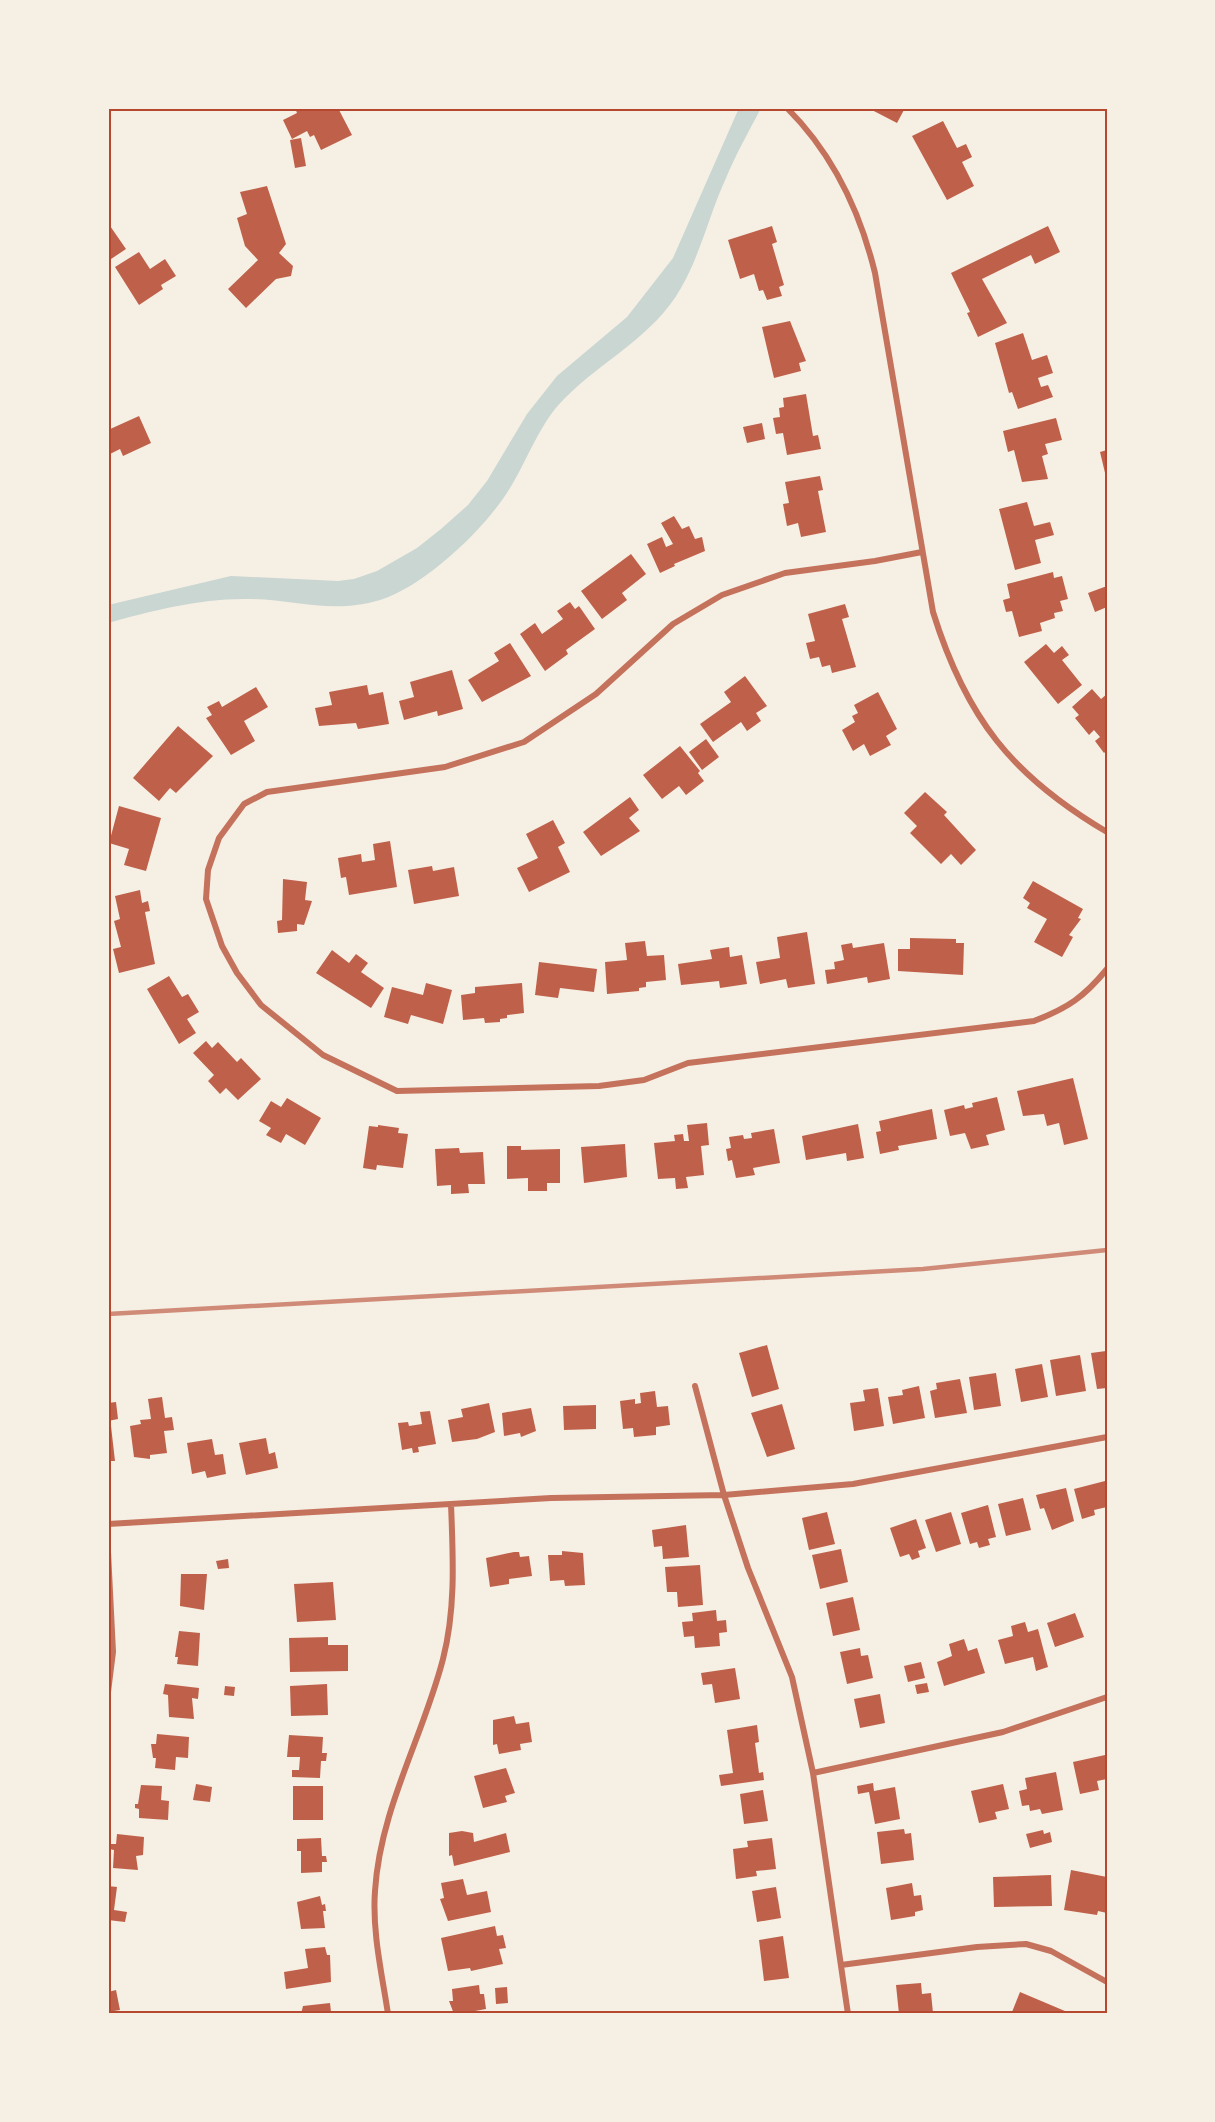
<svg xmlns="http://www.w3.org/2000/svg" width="1215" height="2122" font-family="'Sofia Sans Condensed',sans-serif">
<rect width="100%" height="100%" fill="#f6efe4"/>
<!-- water -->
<path fill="#c9d6d2" d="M739 108H761C749 131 736 154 726 178 709 215 701 253 681 288 653 337 604 359 565 398 540 422 528 459 510 488 486 528 425 586 380 600 330 615 292 598 243 599 198 599 151 611 108 623V605L231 576 338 581 354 579 377 571 417 548 441 529 468 505 487 481 527 414 557 376 627 317 673 258Z"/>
<!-- building -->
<path fill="#bf614a" d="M295 108H338L352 135 321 150 314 135 310 137 307 131 292 139 283 120 297 113Z
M868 108H905L897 123Z
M943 121 957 148 966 144 972 157 962 162 974 186 947 200 912 136Z
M301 138 306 166 295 168 290 140Z
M267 186 286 244 279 253 293 266 291 276 276 279 246 308 228 289 258 260 245 246 237 218 247 214 240 192Z
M108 223 126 249 108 261Z
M772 226 777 242 772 244 784 285 779 287 782 296 767 300 763 290 759 291 754 274 740 279 728 240Z
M1048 226 1060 252 1035 264 1031 255 982 279 1007 323 978 337 967 313 970 312 951 273Z
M139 252 150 269 165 259 176 276 161 285 163 289 139 305 115 267Z
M790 321 806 361 799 363 801 371 774 378 762 327Z
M1023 333 1032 360 1047 355 1053 373 1038 378 1041 387 1048 385 1053 397 1018 409 1012 392 1009 393 995 343Z
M806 394 813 436 818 435 821 449 787 455 783 433 776 434 773 418 780 417 779 408 784 407 783 398Z
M139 416 151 443 123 456 120 449 108 455V430Z
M1056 418 1062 440 1045 444 1048 454 1042 456 1048 479 1022 482 1014 450 1008 452 1003 431Z
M762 423 765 439 747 443 743 427Z
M1107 450V477H1106L1100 452Z
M820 476 823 490 818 491 826 532 801 537 798 523 787 526 783 504 789 503 785 482Z
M1027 502 1034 526 1050 522 1054 535 1035 540 1041 563 1015 570 999 509Z
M674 516 682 529 689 526 695 539 702 537 705 551 674 564 675 566 660 573 647 544 662 537 666 547 673 544 661 523Z
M631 554 646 574 622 593 627 600 602 619 581 591Z
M1053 572 1054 578 1062 576 1068 599 1060 601 1063 611 1054 613 1055 618 1040 623 1042 631 1019 637 1012 611 1006 612 1003 600 1010 598 1007 584Z
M1107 586V607L1095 612 1088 593Z
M570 602 575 609 579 606 595 629 566 650 568 654 545 671 520 634 535 623 542 634 563 619 557 611Z
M845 604 849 617 842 619 856 667 832 673 830 665 822 667 819 657 810 659 806 643 815 641 808 614Z
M510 643 531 676 482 702 468 680 499 661 494 653Z
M1046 644 1054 653 1062 646 1069 655 1062 660 1082 685 1058 704 1024 662Z
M452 670 463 709 438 716 437 711 404 720 399 701 414 697 410 682Z
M745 676 767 706 756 713 761 721 747 731 741 722 713 742 700 724 731 702 724 692Z
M367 685 369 695 383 692 389 724 358 729 356 723 319 726 315 708 332 705 329 692Z
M256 687 268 707 244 721 255 741 231 755 206 718 212 715 207 707 219 701 222 707Z
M1092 689 1101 699 1107 694V750L1104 753 1095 741 1100 737 1094 730 1089 735 1075 718 1079 715 1072 707Z
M878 692 897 729 886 736 891 745 870 756 864 744 853 751 842 730 855 722 852 716 858 713 854 705Z
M178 726 213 756 176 793 170 788 159 801 133 778Z
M706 739 719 757 702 770 689 752Z
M680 746 700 771 698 773 704 781 686 795 679 786 662 799 643 775Z
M925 792 947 812 944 815 976 850 961 865 951 854 941 864 910 833 917 826 904 813Z
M630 797 639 810 629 818 640 831 601 856 583 832Z
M119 806 161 818 146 871 124 865 129 849 109 843Z
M553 820 565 843 558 847 570 872 529 892 517 868 538 858 526 834Z
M390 841 397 887 349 895 346 877 341 878 338 858 361 854 362 862 375 860 373 844Z
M432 866 433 871 454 867 459 896 414 904 408 870Z
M283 879 307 882 305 900 312 901 304 925 297 924V931L278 933 277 921 282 920Z
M1033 881 1083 909 1078 918 1081 919 1069 935 1073 937 1062 957 1034 942 1047 919 1027 908 1030 903 1023 898Z
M140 890 142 903 148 901 150 911 145 912 155 964 119 973 113 949 121 947 114 921 120 919 115 896Z
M807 932 815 984 788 988 786 979 760 984 756 962 780 958 777 937Z
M910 938 956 939V943H964L963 975 898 971V949H910Z
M645 941 647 956 664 955 666 980 646 982V987L639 988V991L607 994 605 962 627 960 625 943Z
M852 943 853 948 884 943 890 979 868 983 867 977 827 984 825 970 835 969 834 962 844 960 841 945Z
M729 947 730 957 742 955 747 984 720 988 719 981 681 985 678 964 712 959 710 950Z
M332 950 349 963 356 954 368 963 361 972 384 988 371 1008 316 973Z
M539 962 597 969 594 992 560 988 558 998 535 995Z
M169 976 182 997 188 994 199 1012 187 1019 196 1033 179 1044 147 989Z
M426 983 452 990 443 1024 411 1015 408 1024 384 1017 392 987 423 995Z
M522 983 524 1013 507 1015V1018L500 1019V1022L485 1023 484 1018 463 1020 461 995 475 993V987Z
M206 1041 212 1048 218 1042 237 1062 241 1058 261 1079 238 1100 226 1088 220 1094 208 1081 214 1075 193 1053Z
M1073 1078 1088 1139 1064 1145 1059 1123 1047 1126 1044 1114 1023 1116 1017 1091Z
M997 1097 1005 1130 986 1135 989 1145 971 1149 965 1133 950 1136 944 1110 964 1105 965 1109 973 1107 972 1103Z
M287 1098 321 1118 305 1145 286 1134 281 1143 266 1135 271 1128 259 1121 271 1101 281 1107Z
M932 1109 937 1139 898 1146 899 1150 880 1154 876 1132 881 1131 879 1121Z
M707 1123 709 1145 701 1146 704 1175 686 1177 688 1188 676 1189 675 1178 658 1179 654 1143 675 1141 674 1135 683 1134 684 1141H689L687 1125Z
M858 1124 864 1158 847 1161 846 1153 806 1160 802 1136Z
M378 1125 399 1128 398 1133 408 1134 403 1168 377 1165 376 1170 363 1168 369 1126 378 1127Z
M774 1129 780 1163 753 1168 755 1175 736 1178 732 1160 728 1161 726 1149 731 1148 729 1137 743 1135 744 1139 752 1138 751 1133Z
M625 1144 627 1177 584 1183 581 1147Z
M507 1146H521V1150L560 1149V1183H547V1191H528V1178L507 1179Z
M459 1148 460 1153 483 1152 485 1184H468L469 1193 451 1194V1185L437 1186 435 1149Z
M767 1345 779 1389 752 1397 739 1353Z
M1106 1351 1107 1388 1097 1389 1091 1353Z
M1080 1355 1086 1391 1056 1396 1050 1360Z
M1042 1364 1048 1397 1021 1402 1015 1369Z
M996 1373 1001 1406 974 1410 969 1377Z
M960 1379 967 1413 935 1418 930 1391 937 1389 936 1383Z
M919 1386 925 1418 893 1424 888 1397 903 1395 902 1390Z
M878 1388 884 1426 854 1431 850 1403 865 1401 863 1390Z
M655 1391 657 1407 668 1406 670 1425 656 1427V1435L634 1437 633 1428 623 1429 620 1401 635 1399V1404L641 1403 640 1393Z
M162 1397 165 1418 172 1417 174 1430 164 1431 167 1453 150 1455V1459L134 1457 130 1426 141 1424 140 1420 151 1419 148 1399Z
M116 1402 118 1419 108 1421V1403Z
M489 1403 495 1432 477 1439 452 1442 448 1420 463 1417 461 1409Z
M782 1404 795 1449 767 1457 751 1413Z
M596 1405V1429L564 1430 563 1406Z
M531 1408 536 1431 521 1437 520 1433 504 1436 502 1413Z
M430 1411 436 1444 418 1447 419 1452 413 1453 412 1448 402 1450 398 1423 408 1422 409 1426 422 1424 420 1412Z
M111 1426 115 1461H108V1427Z
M266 1438 269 1454 275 1452 278 1468 246 1475 239 1443Z
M212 1439 215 1455 223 1454 226 1474 207 1478 205 1471 192 1474 187 1443Z
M1105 1481 1107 1507 1094 1510 1095 1515 1082 1519 1074 1489Z
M1066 1488 1074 1521 1052 1530 1044 1508 1040 1509 1036 1495Z
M1023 1498 1031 1530 1006 1536 998 1504Z
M988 1505 996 1537 988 1539 990 1545 979 1548 977 1542 970 1544 961 1513Z
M827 1512 835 1544 809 1550 802 1518Z
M951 1512 961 1544 936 1552 925 1520Z
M916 1519 926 1548 918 1551 920 1557 912 1560 909 1554 900 1557 890 1528Z
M686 1525 689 1557 663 1559 662 1546 654 1547 652 1530Z
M841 1549 848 1582 820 1589 812 1555Z
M562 1551 583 1553 585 1585 565 1586 564 1580 550 1581 548 1555H562Z
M514 1552H519L520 1557 529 1556 532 1576 509 1579V1584L490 1587 486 1558Z
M228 1559 229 1568 218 1569 216 1561Z
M700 1565 703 1605 678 1607 677 1592H667L665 1567Z
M181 1574H207L204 1610 180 1606Z
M333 1582 336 1620 297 1622 294 1584Z
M853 1597 860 1630 833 1636 826 1603Z
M716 1610 717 1621 726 1620 727 1632 719 1633 720 1646 695 1648 694 1636 684 1637 682 1622 693 1621 692 1613Z
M1075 1613 1084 1637 1055 1647 1047 1623Z
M1025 1622 1028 1632 1038 1629 1048 1667 1036 1671 1033 1657 1005 1664 998 1640 1013 1636 1011 1626Z
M179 1631 200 1633 198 1666 177 1664 178 1657H175Z
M328 1637V1645H348V1671L290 1672 289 1638Z
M964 1639 968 1651 977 1648 985 1673 944 1686 937 1662 952 1656 949 1644Z
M860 1648 861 1656 868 1655 873 1678 847 1684 840 1652Z
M921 1662 925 1678 908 1682 904 1666Z
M735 1668 740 1699 715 1703 712 1684 703 1685 701 1673Z
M927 1683 929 1692 917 1694 915 1685Z
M165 1684 199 1688 198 1699 192 1698 194 1719 169 1717 168 1695 163 1694Z
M327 1684 328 1715 291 1716 290 1686Z
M225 1686 235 1687 234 1696 224 1695Z
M880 1694 885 1723 860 1728 854 1699Z
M514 1716 516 1724 529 1722 532 1742 520 1744 521 1750 499 1754 497 1744 493 1745V1720Z
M757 1725 759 1742 755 1743 759 1773 763 1772 764 1780 721 1786 719 1775 733 1773 727 1730Z
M157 1734 189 1737 188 1758 176 1757 175 1770 155 1768 156 1758H153L151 1744H156Z
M289 1735 323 1737 322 1753H327L326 1761H321L320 1778 292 1777V1770H299L300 1757H287Z
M1105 1755 1107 1779 1097 1781 1099 1790 1080 1794 1073 1762Z
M506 1768 515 1793 505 1796 507 1802 483 1808 474 1776Z
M1056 1772 1063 1810 1042 1814 1040 1809 1030 1811 1029 1805 1022 1806 1019 1791 1027 1789 1025 1778Z
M873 1783 874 1791 895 1787 900 1819 875 1824 869 1792 858 1794 857 1786Z
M196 1784 212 1787 210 1802 193 1800Z
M1003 1784 1009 1809 995 1812 997 1819 979 1823 971 1791Z
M141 1785 162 1786 161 1800 169 1801 168 1820 139 1818V1809L135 1808V1804H138Z
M293 1786H323V1820H293Z
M763 1790 768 1821 744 1824 740 1794Z
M904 1829 905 1834 911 1833 914 1860 881 1864 877 1832Z
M1043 1830 1044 1834 1050 1832 1052 1842 1030 1848 1026 1834Z
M462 1831 473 1833 474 1842 506 1833 510 1852 454 1866 452 1855 449 1856V1833Z
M117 1834 144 1837 143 1855 136 1856 138 1870 113 1868 114 1850 109 1849 110 1844H116Z
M321 1838 322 1856H326L327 1862H322V1872L301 1873V1851H297V1839Z
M772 1838 776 1869 756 1871 757 1876 736 1879 733 1849 748 1847 747 1841Z
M1071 1870 1107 1877V1913L1098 1911 1097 1915 1064 1910Z
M1051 1875 1052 1906 994 1907 993 1877Z
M463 1879 467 1895 487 1891 491 1912 448 1921 440 1899 444 1898 441 1883Z
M912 1883 914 1896 921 1895 923 1910 915 1912V1916L891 1920 886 1888Z
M108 1886 117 1887 114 1910 127 1912 125 1922 108 1920Z
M776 1887 781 1918 757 1922 752 1891Z
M320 1896 322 1905 325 1904 326 1911H323L325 1928 301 1929 297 1902Z
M495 1926 497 1936 503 1935 506 1948 499 1949 503 1964 471 1971 470 1968 448 1971 441 1938Z
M783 1936 789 1978 764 1981 759 1940Z
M325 1947 327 1955H330L331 1982 286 1989 284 1972 308 1968 305 1949Z
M921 1983 922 1994 931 1993 933 2013 899 2014 896 1985Z
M479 1985 480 1994H484L486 2009 475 2011 476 2014H454L449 2001H453L452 1989Z
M507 1987 508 2003 496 2004 495 1988Z
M116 1990 120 2010 108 2012V1992Z
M1020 1992 1072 2014H1016L1012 2012Z
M330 2003 331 2012 340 2011V2014H301L303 2006Z"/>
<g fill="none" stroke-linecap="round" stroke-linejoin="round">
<!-- minor -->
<path stroke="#c5725c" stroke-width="6" d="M787 108C833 154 860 211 875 273L933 612C966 718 1012 776 1107 832
M922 552 875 561 785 573 722 595 673 624 596 694 524 742 445 767 267 792 244 804 219 838 208 870 206 899 222 946 237 973 261 1005 323 1055 397 1091 599 1086 644 1080 688 1063 1034 1021C1068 1008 1084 997 1107 969
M695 1386 724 1495 748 1568 792 1677 813 1773 848 2014
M108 1524 551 1498 724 1495 853 1484 1107 1437
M108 1552 113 1652 108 1692
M813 1773 1003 1732 1107 1697
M841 1965 977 1947 1026 1944 1051 1951 1107 1982
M388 2014C382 1974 372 1932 375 1891 380 1809 423 1737 443 1659 456 1608 453 1557 451 1504"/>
<!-- rail -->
<path stroke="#cf8b77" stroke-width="4.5" d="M108 1314 923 1269 1107 1250"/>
</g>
<!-- border -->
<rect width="1215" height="2122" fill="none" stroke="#f6efe4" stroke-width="219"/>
<rect x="110" y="110" width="996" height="1902" fill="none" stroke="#b5482f" stroke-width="2"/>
</svg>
